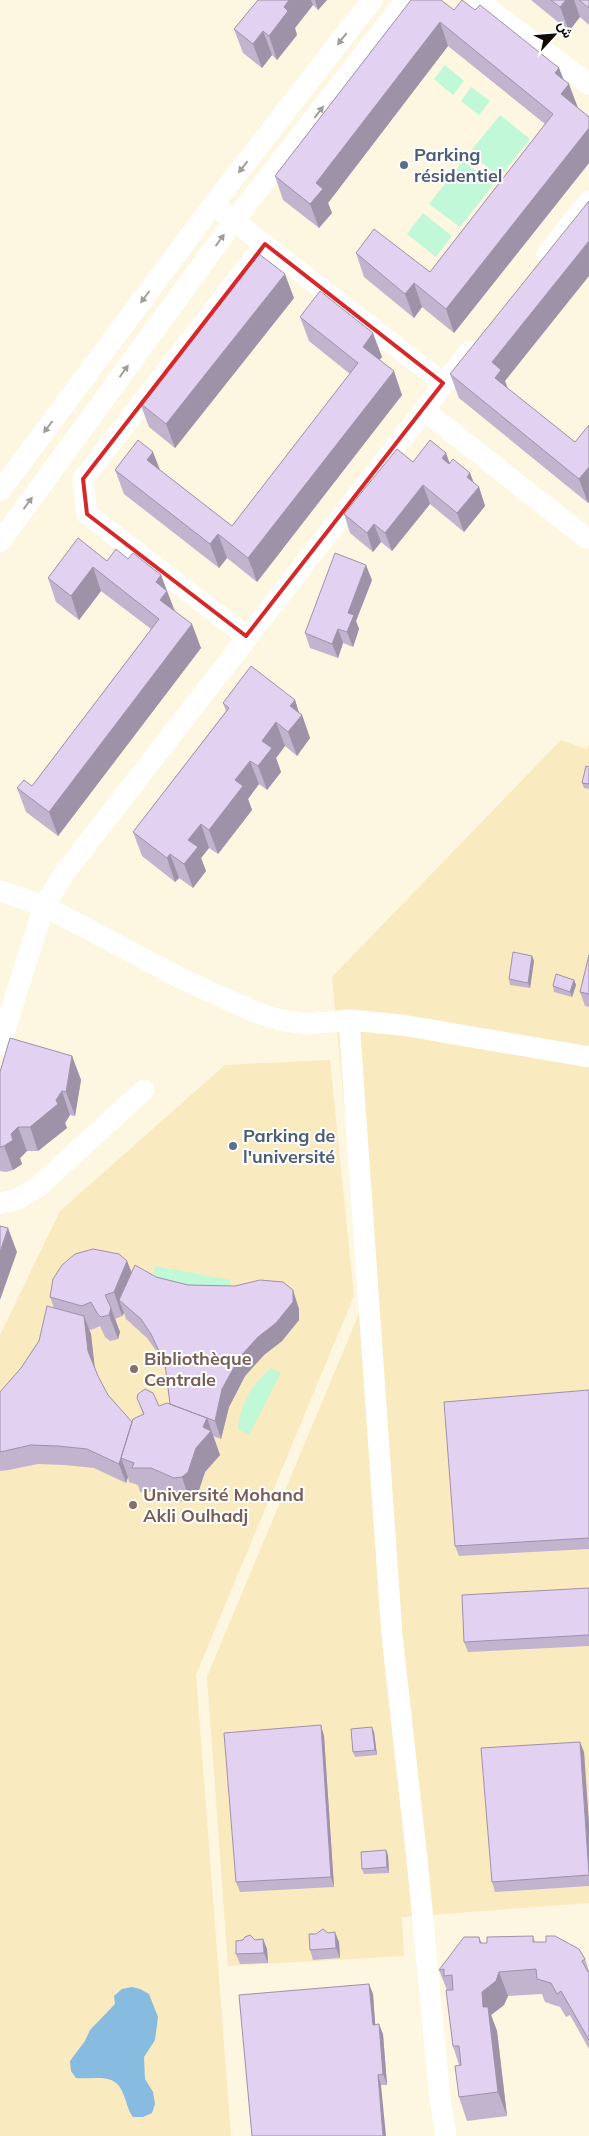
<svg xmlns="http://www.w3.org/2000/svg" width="589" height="2136" font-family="Mulish,Vazirmatn,sans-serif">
<rect width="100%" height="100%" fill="#fdf6e1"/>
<!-- built -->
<path fill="#f9eac0" d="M561 740 586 749 589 745V1903L402 1917 404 1956 228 1966 207 1677 363 1304 332 977Z
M330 1060 354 1296 196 1675 231 2136H0V1335L60 1211 225 1065Z"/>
<!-- green -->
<path fill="#c0f8d8" d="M445 65 464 81 453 95 434 79Z
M471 87 490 101 479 115 461 101Z
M500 115 530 139 500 177 469 153Z
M463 161 493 185 460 227 429 204Z
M423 213 452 236 436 257 407 234Z
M155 1266 231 1280 228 1294 153 1278Z
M271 1368 281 1373 249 1435 238 1429C240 1403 252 1385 271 1368Z"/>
<!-- water -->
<path fill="#87bbdf" d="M132 1987 140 1989 149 1994 158 2017 155 2040 144 2057 145 2079 153 2092 155 2104 152 2113 143 2117H133C127 2109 127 2101 122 2091 114 2072 92 2080 76 2078L71 2071 70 2061 85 2041 90 2030 115 2004 114 1996 122 1989Z"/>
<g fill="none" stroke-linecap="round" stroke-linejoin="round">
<!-- minor -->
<path stroke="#fff" stroke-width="21" d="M477 0 589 84
M224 213 443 383
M547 254 589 201
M424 410 586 538H589
M0 491 213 205 372 0
M0 542 234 221 406 0
M246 636 87 514 83 479 265 244
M0 891 44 906 184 980 255 1012 280 1020 308 1024 349 1020 402 1025 589 1057
M349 1020 392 1635 418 1869 440 2099 446 2136
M0 1045 44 906 66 871 469 352
M0 1203 16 1200 38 1187 144 1090"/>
</g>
<!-- wall -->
<path fill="#c2b4cf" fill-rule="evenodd" d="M258 0H327L318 10 313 5 295 28 297 35 277 60 272 55 262 68 243 53 234 29Z
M411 0 454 10H475L559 68 564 80 578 108 589 117V163L454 333 422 307 414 318 364 277 356 253 430 272 545 124 448 46 328 203 332 213 319 228 283 200 275 176Z
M531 0H589V25L580 17 569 31Z
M294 298 175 448 149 427 140 403Z
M300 317 382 357 379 360 402 395 257 582 227 558 219 568 124 494 115 470H160L232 526 350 374 309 341Z
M450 374 505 381 507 388 575 442 588 503 459 398Z
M413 462 450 463 470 473 474 483 479 487 485 506 464 532 430 504 392 551 381 542 373 552 350 533 344 514Z
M128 559 161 575 174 610 201 648 58 836 26 812 17 788 32 786 151 629 101 591 79 620 56 602 48 578 107 561Z
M372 580 356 621 359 629 353 647 343 643 338 658 310 648 305 633Z
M295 700 299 713 302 715 310 738 297 756 285 746 276 758 281 772 267 790 259 784 248 799 252 810 218 854 209 848 201 858 206 871 193 888 179 878 175 882 142 856 133 832 226 711 223 703Z
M589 767V789L584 788 582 783Z
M589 955V1007L585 1006 580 992Z
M532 956 534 961 530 988 510 985 509 979Z
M574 980 576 985 572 997 554 992 553 986Z
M72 1056 81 1080 75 1116 70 1115 65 1123 67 1128 38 1151H27L20 1158 22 1164 13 1170 6 1172 0 1171V1072Z
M127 1261 132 1273 156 1277 188 1285 299 1309V1320L282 1341 264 1355 245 1376 229 1407 221 1439 213 1436 220 1455 205 1472 197 1496 190 1501 182 1502 159 1492H140L138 1485 129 1482 128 1477 126 1483 94 1468 65 1465 38 1464 9 1470 0 1471V1392L21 1368 39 1341 54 1308 50 1297ZM124 1313 126 1319 147 1338 157 1352 166 1370 170 1404 159 1406 137 1398 143 1414 132 1423 108 1395 98 1376 94 1366 91 1334 89 1329 91 1330 100 1326 105 1337 110 1341 118 1339 120 1332 115 1319 122 1316Z
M589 1390V1549L459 1556 455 1546Z
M589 1588V1646L468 1652 464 1642Z
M374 1732 377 1755 355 1757 353 1752Z
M324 1736 334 1887 240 1892 236 1882Z
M584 1752 589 1825V1886L495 1892 492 1882Z
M386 1850 388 1855 389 1873 364 1874 362 1869Z
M316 1934 339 1942 340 1958 313 1960 310 1950Z
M533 1936 535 1942 585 1959 589 1971V2049L570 2015 566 2017 560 2007 545 2002 542 1994 508 1996 504 2005 491 2015 497 2031 507 2116 467 2121 459 2097V2065L453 2046 447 1990 439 1970 479 1937 482 1943H487Z
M263 1939 267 1949 268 1963 240 1964 236 1954 255 1940Z
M369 1984 373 1994 375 2025 383 2034 387 2085H381L252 2136Z"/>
<!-- shaded-wall -->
<path fill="#9e92a9" d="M289 0H311L313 5 295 28 297 35 277 60 269 36 284 7Z
M315 0H327L318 10Z
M566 0H574L580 17 569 31 560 7Z
M440 22 448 46 328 203 332 213 319 228 310 204 316 183Z
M263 31 272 55 262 68 253 44Z
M559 68 566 87 569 84 578 108 561 94 555 73Z
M589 128V163L454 333 446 309Z
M589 241V276L505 381 510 394 495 378 492 362Z
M285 274 294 298 175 448 166 424Z
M414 283 422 307 414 318 405 294Z
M373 333 382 357 371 371 363 347Z
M394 371 402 395 257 582 248 558Z
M153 452 162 475 147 460Z
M446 453 453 472 442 458Z
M589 467V502L588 503 579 479Z
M470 473 476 490 479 487 485 506 464 532 457 513 467 477Z
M423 485 430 504 392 551 385 533Z
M374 524 381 542 373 552 367 533Z
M218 534 227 558 219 568 210 544Z
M366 565 372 580 356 621 359 629 353 647 347 632 348 613Z
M93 567 101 591 79 620 71 596Z
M161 575 167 591 176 614 160 600 156 582Z
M192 624 201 648 58 836 49 812Z
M338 629 343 643 338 658 332 644Z
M295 700 300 716 302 715 310 738 297 756 288 732 290 706Z
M276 722 285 746 276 758 281 772 267 790 258 766 262 741Z
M250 761 259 784 248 799 252 810 218 854 209 830 235 780Z
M201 824 209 848 201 858 206 871 193 888 184 864 188 840Z
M170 854 179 878 175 882 167 858Z
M532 956 534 961 530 988 528 983Z
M574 980 576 985 572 997 570 992Z
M72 1056 81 1080 75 1116 66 1092Z
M62 1091 70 1115 65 1123 67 1128 38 1151 30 1127 56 1100Z
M18 1127 27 1151 20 1158 22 1164 13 1170 4 1146 11 1134Z
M8 1228 17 1252 0 1300V1252Z
M127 1261 136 1284 119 1300 124 1313 122 1316 114 1292Z
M293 1290 299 1309V1320L282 1341 264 1355 245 1376 229 1407 221 1439 215 1421 222 1389 239 1358Z
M111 1308 120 1332 118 1339 109 1315Z
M84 1316 91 1334 95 1369 88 1351Z
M207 1418 220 1455 205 1472 197 1496 190 1501 182 1477Z
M121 1458 128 1477 126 1483 119 1464Z
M321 1725 324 1736 334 1887 331 1877Z
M372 1727 374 1732 377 1755 375 1750Z
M580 1742 584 1752 589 1825V1869Z
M386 1850 388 1855 389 1873 387 1867Z
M335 1932 339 1942 340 1958 336 1948Z
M263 1939 267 1949 268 1963 264 1953Z
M499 1972 508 1996 504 2005 491 2015 497 2031 507 2116 498 2092 483 2007 482 1992Z
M369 1984 373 1994 376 2035 373 2025Z
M379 2024 383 2034 387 2085 383 2074Z
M378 2075 381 2085 386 2136H383Z"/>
<!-- building -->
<path fill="#e2d1f1" stroke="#9e92a9" d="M258 0H289L284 7 288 11 269 36 263 31 253 44 234 29Z
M411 0H441L454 10 462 0 475 10 480 5 559 68 555 73 569 84 561 94 589 117V128L446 309 414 283 405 294 356 253 374 229 430 272 553 114 440 22 316 183 323 189 310 204 275 176Z
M551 0H566L560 7Z
M579 0H589V8Z
M589 201V241L492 362 501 370 495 378 575 442 589 425V467L579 479 450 374Z
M259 254 285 274 166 424 140 403Z
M320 291 373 333 363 347 394 371 248 558 218 534 210 544 115 470 138 440 153 452 147 460 232 526 358 363 300 317Z
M430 440 446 453 442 458 449 464 453 459 470 473 467 477 479 487 457 513 423 485 385 533 374 524 367 533 344 514 397 449 413 462Z
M78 538 107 561 116 549 128 559 133 553 161 575 156 582 167 591 160 600 192 624 49 812 17 788 24 780 32 786 159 619 93 567 71 596 48 578Z
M335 553 366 565 348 613 354 615 347 632 338 629 332 644 305 633Z
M251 666 295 700 290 706 302 715 288 732 276 722 262 741 272 748 258 766 250 761 235 780 243 786 209 830 201 824 188 840 198 847 184 864 170 854 167 858 133 832 229 708 223 703Z
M586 766 589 767V784L582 783Z
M513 952 532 956 528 983 509 979Z
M589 955V994L580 992Z
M556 974 574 980 570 992 553 986Z
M10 1038 72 1056 66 1092 62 1091 56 1100 58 1104 30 1127H18L11 1134 13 1140 4 1146 0 1147V1072Z
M0 1226 8 1228 0 1252Z
M93 1249 119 1254 127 1261 114 1292 105 1295 111 1308 109 1315 101 1317 97 1313 91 1302 82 1306 50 1297 53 1279 62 1265 75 1254Z
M135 1265 156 1277 188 1285 235 1286 260 1280 283 1282 293 1290V1302L276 1323 258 1337 239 1358 222 1389 215 1421 170 1404 165 1364 151 1334 141 1319 119 1300Z
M47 1306 84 1316 88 1351 98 1376 108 1395 132 1422 119 1464 87 1449 58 1446 31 1445 0 1452V1392L21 1368 39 1341Z
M145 1389 153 1393 159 1406 167 1403 207 1418 203 1427 211 1431 196 1448 188 1472 182 1477 174 1478 151 1468H132L134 1463 121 1458 133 1419 144 1414 137 1398 138 1394Z
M589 1390V1538L455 1546 444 1402Z
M589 1588V1635L464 1642 462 1595Z
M321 1725 331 1877 236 1882 224 1733Z
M372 1727 375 1750 353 1752 351 1729Z
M580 1742 589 1875 492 1882 481 1748Z
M386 1850 387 1867 362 1869 361 1852Z
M323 1929 328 1933 335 1932 336 1948 310 1950 309 1934H316Z
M250 1935 255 1940 263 1939 264 1953 236 1954V1941L243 1940 245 1937Z
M533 1936V1942H546V1936H555L579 1949 585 1959 582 1961 588 1972 589 1971V2040L561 1991 557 1994 551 1983 537 1979 536 1969 499 1972 496 1981 482 1992 483 2007H488L498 2092 459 2097 455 2066 461 2065 459 2046H453L446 1990H453L452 1975 444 1976V1969L439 1970 464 1937H479L480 1943H487V1937Z
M369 1984 373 2025 379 2024 383 2074 378 2075 383 2136H252L239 1995Z"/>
<!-- one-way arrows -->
<defs><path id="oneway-solid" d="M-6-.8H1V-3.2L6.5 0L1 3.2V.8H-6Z" transform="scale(1.25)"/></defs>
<g fill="#9f9e9a">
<use href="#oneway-solid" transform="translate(342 39) rotate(128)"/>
<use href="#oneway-solid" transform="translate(319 112) rotate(-52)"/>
<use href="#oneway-solid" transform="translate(243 167) rotate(128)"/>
<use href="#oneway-solid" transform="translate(220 240) rotate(-54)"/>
<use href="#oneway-solid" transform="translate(145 297) rotate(127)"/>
<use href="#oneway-solid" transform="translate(124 371) rotate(-54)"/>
<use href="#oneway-solid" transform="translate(48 427) rotate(127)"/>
<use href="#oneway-solid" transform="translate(28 503) rotate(-54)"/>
</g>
<!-- marked area -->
<path fill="none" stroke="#d62828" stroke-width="4" stroke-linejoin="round" d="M265 244 443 383 246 636 87 514 83 479Z"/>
<!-- markers -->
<g fill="#5c6f8a" stroke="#fff" stroke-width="2">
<circle cx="404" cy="165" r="5"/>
<circle cx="233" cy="1146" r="5"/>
</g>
<g fill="#8d6e63" stroke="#fff" stroke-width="2">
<circle cx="134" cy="1369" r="5"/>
<circle cx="133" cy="1505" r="5"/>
</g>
<g text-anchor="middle" stroke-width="4" stroke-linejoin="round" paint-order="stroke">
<!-- service labels -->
<g font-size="18" font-weight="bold" fill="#4e5e75" stroke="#fff" text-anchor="start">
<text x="414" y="161">Parking<tspan x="414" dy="21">résidentiel</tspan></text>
<text x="243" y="1142">Parking de<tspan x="243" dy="21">l'université</tspan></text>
</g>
<!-- education labels -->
<g font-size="18" font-weight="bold" fill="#785e54" stroke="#fff" text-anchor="start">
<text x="144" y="1365">Bibliothèque<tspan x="144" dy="21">Centrale</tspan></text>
<text x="143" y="1501">Université Mohand<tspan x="143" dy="21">Akli Oulhadj</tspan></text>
</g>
</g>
<!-- north arrow -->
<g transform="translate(554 35) rotate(64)" stroke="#ffffff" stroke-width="4" paint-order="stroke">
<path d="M0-4L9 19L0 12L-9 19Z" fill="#100c03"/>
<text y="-8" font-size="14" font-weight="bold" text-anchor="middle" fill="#100c03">ش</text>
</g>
</svg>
